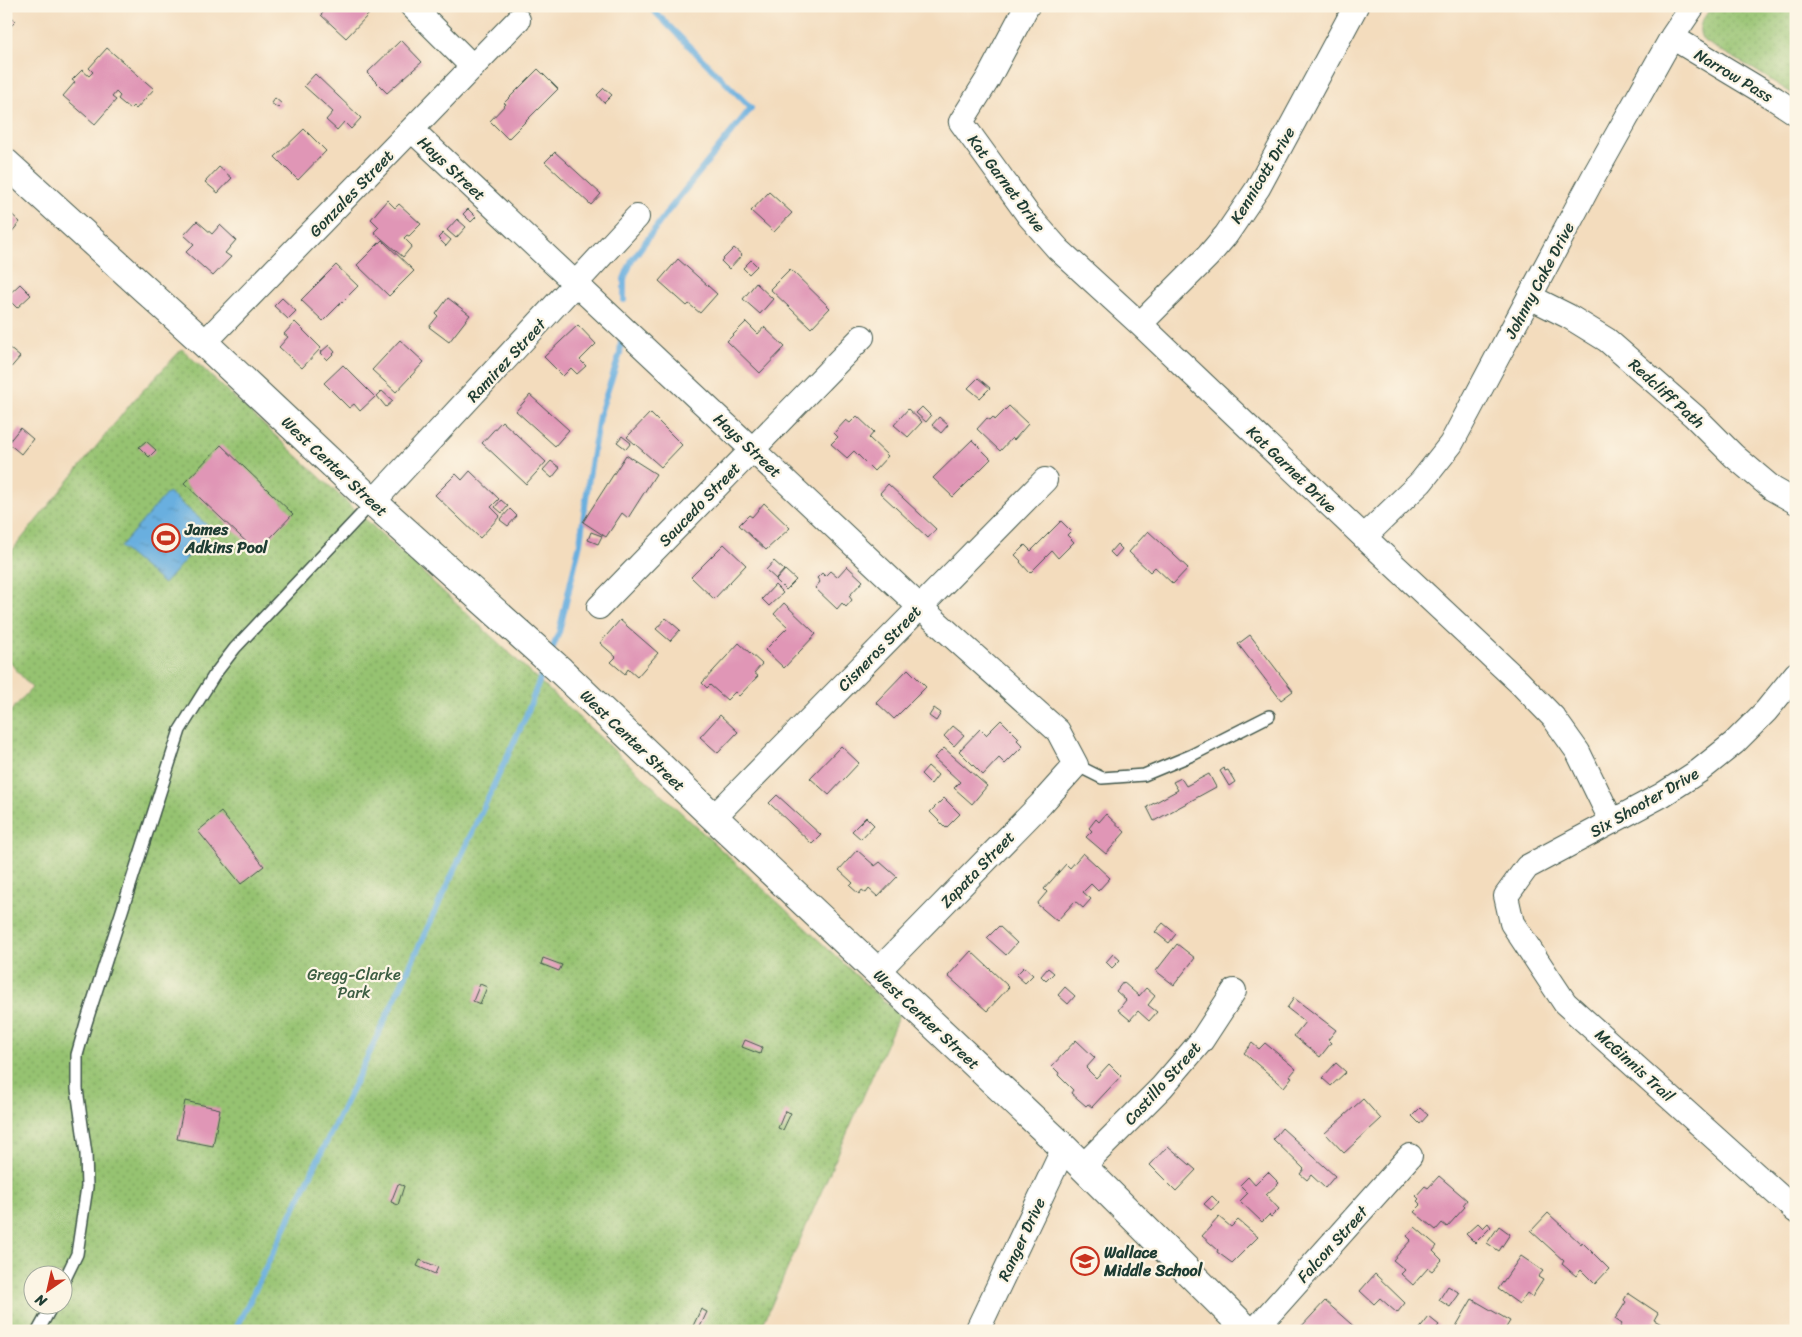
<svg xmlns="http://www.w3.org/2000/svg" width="1802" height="1337" font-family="Sriracha,sans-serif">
<defs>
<pattern id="park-dots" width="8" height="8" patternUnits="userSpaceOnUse" patternTransform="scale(1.25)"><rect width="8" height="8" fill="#96c371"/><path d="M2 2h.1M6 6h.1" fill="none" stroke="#7aa05e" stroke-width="1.8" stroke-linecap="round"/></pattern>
<pattern id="water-ripples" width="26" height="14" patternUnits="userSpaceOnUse" patternTransform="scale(1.25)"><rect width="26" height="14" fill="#69afdf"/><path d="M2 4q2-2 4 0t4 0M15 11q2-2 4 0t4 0" fill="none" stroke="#5690b6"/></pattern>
</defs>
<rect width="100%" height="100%" fill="#fcf5e5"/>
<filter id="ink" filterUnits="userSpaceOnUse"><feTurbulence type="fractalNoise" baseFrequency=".02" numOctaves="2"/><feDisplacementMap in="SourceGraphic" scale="10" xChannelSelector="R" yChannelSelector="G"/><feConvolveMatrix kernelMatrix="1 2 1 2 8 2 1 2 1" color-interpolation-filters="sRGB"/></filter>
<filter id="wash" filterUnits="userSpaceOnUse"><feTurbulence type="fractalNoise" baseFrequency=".0096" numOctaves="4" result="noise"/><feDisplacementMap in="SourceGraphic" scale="20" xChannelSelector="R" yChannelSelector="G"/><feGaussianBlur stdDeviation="1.12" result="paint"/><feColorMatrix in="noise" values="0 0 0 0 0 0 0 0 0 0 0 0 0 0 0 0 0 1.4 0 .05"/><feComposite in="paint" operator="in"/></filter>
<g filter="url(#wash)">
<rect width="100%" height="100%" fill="#f3dcbd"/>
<!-- park -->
<path fill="url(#park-dots)" stroke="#5a8052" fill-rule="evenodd" d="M1713 6H1796V96L1752 68 1704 41C1694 28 1704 17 1713 6Z
M182 349 899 1015 760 1331H6V716L32 688 6 658V558L133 401ZM32 1274H62V1304H32Z"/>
<!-- water -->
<path fill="url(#water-ripples)" stroke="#44768a" d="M168 492 212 529 164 584 120 547Z"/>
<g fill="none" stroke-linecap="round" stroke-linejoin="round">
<!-- stream -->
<path stroke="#69afdf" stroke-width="6" d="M624 300V279L632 260 668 211 751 108 649 6
M551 652 559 632 580 543 589 477 599 416 620 354 621 341
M235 1331 369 1054 526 716 545 666"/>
</g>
<g id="blocks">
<!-- building -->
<path fill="#e096b6" d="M329 6H362L370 13 346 38 321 15Z
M6 12 16 21 6 31Z
M401 40 422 62 387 93 367 73Z
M107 48 154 89 136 109 133 106 130 109 118 99 120 96 116 92 112 97 116 100 95 124 63 96 75 82 72 80 82 70 89 76 93 72 89 68Z
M538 69 558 89 508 139 490 121 506 104 504 103Z
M315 74 361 118 351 129 344 122 337 130 326 120 333 112 304 86Z
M604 88 612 95 604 103 597 95Z
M275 98 282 104 278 108 271 103Z
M304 129 326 151 298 180 275 157Z
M555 152 601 194 591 205 545 162Z
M219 167 232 178 218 193 205 182Z
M769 192 792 213 774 232 751 211Z
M387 200 395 208 399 204 421 224 409 236 407 235 404 238 412 246 403 257 374 232 379 227 371 219Z
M6 209 20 222 10 234 6 230Z
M468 209 476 217 471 222 463 214Z
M457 219 466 227 456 238 447 230Z
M197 221 212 234 220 225 236 240 225 253 231 257 213 276 186 252 194 244 184 235Z
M443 233 451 240 446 246 438 238Z
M382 240 414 271 389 296 357 265Z
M734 248 742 255 729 269 721 261Z
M678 259 717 294 700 313 689 304 687 306 659 281Z
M751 260 757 266 749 274 743 268Z
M336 265 358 286 323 321 301 300Z
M790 269 830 308 811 328 770 289Z
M756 283 773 299 760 314 743 299Z
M20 284 31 295 17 308 6 297Z
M282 298 296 311 288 319 274 306Z
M448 298 470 315 449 342 429 327 438 316 436 314Z
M295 322 321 348 302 368 279 347 288 337 284 334Z
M746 322 758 334 764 327 785 347 760 373 727 341Z
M578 325 596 344 580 360 586 366 577 374 571 368 563 376 544 357Z
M400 340 424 362 396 392 372 370Z
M329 345 335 352 327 360 320 353Z
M8 347 20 357 8 371 6 349Z
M343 365 375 397 360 411 354 404 349 408 324 383Z
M978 378 990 388 980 398 968 388Z
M382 391 393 401 386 407 377 396Z
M530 395 569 430 555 446 516 411Z
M1009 406 1028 424 1014 440 1012 438 1000 451 977 429 987 418 990 420 993 417 995 420Z
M922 407 931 416 926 422 916 413Z
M908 409 922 422 908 437 894 425Z
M650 413 682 445 661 467 627 437Z
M857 416 874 432 869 438 888 456 874 471 854 451 847 458 831 444 838 437 834 433 846 420 850 423Z
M939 417 948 425 941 433 932 425Z
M502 421 546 462 526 484 482 443Z
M20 428 33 439 21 454 8 443Z
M622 436 631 443 626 449 617 442Z
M972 440 991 459 953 497 933 478Z
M146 441 156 450 149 457 139 447Z
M221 445 293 514 257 552 184 483Z
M626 455 656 474 628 518 622 513 606 537 583 522Z
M551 461 560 468 552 478 543 470Z
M470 471 499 499 491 507 500 516 480 538 435 495 456 474 462 480Z
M888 484 936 529 928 538 880 493Z
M501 500 508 506 502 513 495 507Z
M764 503 790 528 766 550 739 525 749 515 752 517Z
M510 509 517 516 508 526 500 520Z
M1061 521 1071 531 1067 535 1074 542 1058 558 1052 551 1030 573 1020 562 1021 561 1015 555 1025 545 1031 551Z
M1148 531 1188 568 1173 584 1155 567 1150 572 1129 552Z
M591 532 602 536 598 544 588 540Z
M724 544 746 565 714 599 691 577Z
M1117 544 1122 549 1115 557 1110 552Z
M774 561 784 570 776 579 766 570Z
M847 566 863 581 849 596 852 600 846 607 842 603 837 609 815 588 820 582 817 578 822 573 825 576 830 571 837 577Z
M785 570 796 580 786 590 776 580Z
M775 585 783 593 769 606 762 599Z
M784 603 816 634 784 668 765 650 788 627 774 614Z
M666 618 680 630 670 641 656 629Z
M620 620 658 653 637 677 628 669 625 674 611 662 616 657 600 643Z
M1250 635 1293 691 1281 700 1238 644Z
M739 643 762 664 754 673 758 676 739 696 735 692 727 700 710 685 707 688 702 683Z
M908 669 926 687 894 719 876 702Z
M934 708 941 713 936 721 929 716Z
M720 715 738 732 718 753 700 737Z
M1001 720 1019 738 1017 740 1023 746 1005 764 999 758 983 775 959 751 980 729 986 735Z
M953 726 964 735 954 746 944 736Z
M841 746 859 763 829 795 810 778Z
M944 748 987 786 972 804 954 788 960 782 934 758Z
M928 766 938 775 931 784 921 774Z
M1224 768 1225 771 1228 770 1235 782 1229 786 1220 771Z
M1209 774 1216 787 1154 821 1147 807 1178 790 1173 782 1181 778 1186 786Z
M777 795 821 835 812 844 769 803Z
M944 798 960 814 946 828 930 812Z
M221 812 264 866 241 884 198 831Z
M1106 814 1125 832 1106 854 1086 837 1092 831 1089 828 1096 819 1099 822Z
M866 817 874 825 861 839 852 831Z
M857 850 875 866 880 862 897 877 878 897 869 889 866 893 862 890 859 894 850 886 853 883 839 870Z
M1083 853 1110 878 1098 891 1091 884 1083 892 1091 899 1083 908 1075 901 1057 921 1037 904 1047 892 1044 889 1066 864 1070 868Z
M1163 923 1176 934 1169 943 1155 932Z
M999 926 1017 943 1006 955 987 938Z
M1177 944 1195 958 1174 985 1156 971Z
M971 951 1009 987 987 1011 948 976Z
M1113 954 1120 960 1112 968 1106 962Z
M543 958 562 965 559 971 541 964Z
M1024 967 1033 975 1025 983 1016 975Z
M1048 968 1054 973 1046 981 1041 976Z
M1123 982 1139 996 1146 988 1155 996 1148 1005 1157 1012 1149 1021 1138 1011 1130 1020 1118 1010 1126 1000 1116 991Z
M480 984 487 987 480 1004 473 1001Z
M1065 987 1075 996 1068 1004 1058 995Z
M1294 998 1336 1030 1328 1040 1331 1043 1320 1057 1294 1036 1305 1022 1287 1008Z
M745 1040 762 1047 760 1054 742 1047Z
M1076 1040 1095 1058 1086 1068 1096 1078 1109 1064 1121 1076 1092 1107 1088 1104 1086 1106 1071 1093 1073 1090 1058 1075 1059 1073 1052 1066Z
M1252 1043 1259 1049 1265 1043 1296 1069 1290 1076 1292 1077 1284 1087 1244 1053Z
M1336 1063 1346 1072 1331 1086 1322 1078Z
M1363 1099 1381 1119 1344 1153 1325 1133Z
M185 1101 220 1109 213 1146 177 1139Z
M1420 1108 1428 1115 1420 1124 1412 1116Z
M785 1111 791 1113 783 1130 778 1128Z
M1282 1128 1335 1176 1325 1188 1311 1175 1307 1180 1300 1174 1304 1169 1273 1139Z
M1168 1146 1196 1170 1176 1191 1150 1165Z
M1268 1172 1279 1183 1266 1195 1279 1209 1271 1217 1269 1215 1262 1222 1240 1201 1248 1193 1240 1185 1248 1177 1255 1185Z
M1439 1176 1467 1200 1463 1205 1465 1207 1447 1227 1442 1223 1436 1230 1414 1212 1421 1205 1417 1201 1419 1199 1416 1196 1425 1186 1428 1188Z
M398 1184 404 1186 398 1205 391 1202Z
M1212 1196 1219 1203 1211 1210 1204 1204Z
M1548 1213 1581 1244 1582 1242 1609 1269 1595 1284 1581 1270 1576 1276 1562 1264 1564 1261 1531 1231Z
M1219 1217 1231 1227 1238 1220 1258 1237 1232 1263 1217 1252 1218 1250 1202 1236Z
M1478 1223 1483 1228 1488 1223 1491 1227 1475 1243 1466 1234Z
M1499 1226 1510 1234 1499 1251 1487 1243Z
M1415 1227 1437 1246 1433 1251 1442 1260 1432 1271 1428 1268 1413 1285 1401 1274 1405 1270 1393 1260 1411 1240 1407 1236Z
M1521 1256 1543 1271 1538 1277 1543 1280 1532 1297 1527 1293 1519 1304 1498 1289Z
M420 1260 438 1267 435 1274 417 1266Z
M1375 1274 1405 1303 1397 1313 1380 1298 1374 1304 1360 1291Z
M1448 1286 1460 1293 1450 1307 1439 1300Z
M1628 1293 1658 1313 1654 1320 1674 1331H1625L1620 1327 1622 1324 1615 1319 1626 1302 1624 1300Z
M1472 1299 1510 1321 1504 1331H1460L1455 1328Z
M1325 1301 1359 1331H1303L1300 1328Z
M701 1309 707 1312 699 1329 693 1326Z
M1429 1317 1439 1325 1434 1331H1418Z"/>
</g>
</g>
<g filter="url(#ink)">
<use href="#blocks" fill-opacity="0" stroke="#3f5549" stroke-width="1"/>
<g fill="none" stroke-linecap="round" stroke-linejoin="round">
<defs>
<path id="service" d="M1076 765 1102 778 1144 775 1192 755 1269 716
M62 1285 77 1254 87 1187 86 1154 77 1089V1055L86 1023 180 730 215 674 235 648 373 502
M38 1331 53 1304"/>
<path id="minor" d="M412 6 473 67
M1027 6 988 79 961 122 1029 216 1058 249 1140 324 1364 537 1519 682 1553 717 1578 752 1612 822
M1672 37 1775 99 1796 113
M412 130 920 607 1058 731 1076 765 1041 804 877 972
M1530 297 1568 316 1607 340 1694 416 1734 456 1773 489 1796 502
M1140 324 1208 256 1226 235 1258 188 1356 6
M204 343 518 20
M373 502 637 217
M1364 537 1421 482 1451 444 1594 176 1672 37 1693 6
M599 607 862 337
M1796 674 1766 711 1734 743 1699 771 1662 795 1527 867 1506 896 1512 923 1565 1003 1796 1211
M714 817 1045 480
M1082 1167 1162 1087 1202 1040 1234 991
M977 1331 1064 1148
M1254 1331 1410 1156"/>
<path id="tertiary" d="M6 163 204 343 373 502 561 671 703 807 1064 1148 1248 1331"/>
</defs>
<!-- service casing -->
<use href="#service" stroke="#3f5549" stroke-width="14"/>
<!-- minor casing -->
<use href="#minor" stroke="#3f5549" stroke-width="26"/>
<!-- tertiary casing -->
<use href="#tertiary" stroke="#3f5549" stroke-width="30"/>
<!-- service -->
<use href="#service" stroke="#fff" stroke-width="11"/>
<!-- minor -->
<use href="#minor" stroke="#fff" stroke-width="24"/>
<!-- tertiary -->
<use href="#tertiary" stroke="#fff" stroke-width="28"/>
</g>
</g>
<!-- icons -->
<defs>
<symbol id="stadium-ring" viewBox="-11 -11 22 22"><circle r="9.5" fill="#fcf5e5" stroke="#c8321e" stroke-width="1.5"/><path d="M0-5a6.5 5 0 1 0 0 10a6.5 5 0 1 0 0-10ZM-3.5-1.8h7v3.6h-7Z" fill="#c8321e"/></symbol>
<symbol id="school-ring" viewBox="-11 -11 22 22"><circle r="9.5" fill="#fcf5e5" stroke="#c8321e" stroke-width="1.5"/><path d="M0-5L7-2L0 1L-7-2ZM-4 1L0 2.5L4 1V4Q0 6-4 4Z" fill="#c8321e"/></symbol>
</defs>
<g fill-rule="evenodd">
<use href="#stadium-ring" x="150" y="522" width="32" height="32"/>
<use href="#school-ring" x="1069" y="1245" width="32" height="32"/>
</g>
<g text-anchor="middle" stroke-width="4.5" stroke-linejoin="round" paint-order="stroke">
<!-- street labels -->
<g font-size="16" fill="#1f3d34" stroke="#fcf5e5">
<text transform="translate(1734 75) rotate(31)" y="6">Narrow Pass</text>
<text transform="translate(452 168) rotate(43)" y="6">Hays Street</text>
<text transform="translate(1262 175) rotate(-59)" y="6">Kennicott Drive</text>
<text transform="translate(1007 183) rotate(53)" y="6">Kat Garnet Drive</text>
<text transform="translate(351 193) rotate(-46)" y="6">Gonzales Street</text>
<text transform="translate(1539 280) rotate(-62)" y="6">Johnny Cake Drive</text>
<text transform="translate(506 360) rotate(-47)" y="6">Ramirez Street</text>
<text transform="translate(1667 393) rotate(42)" y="6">Redcliff Path</text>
<text transform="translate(748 445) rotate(43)" y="6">Hays Street</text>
<text transform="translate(335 466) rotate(43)" y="6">West Center Street</text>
<text transform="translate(1292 469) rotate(44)" y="6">Kat Garnet Drive</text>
<text transform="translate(699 504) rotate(-46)" y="6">Saucedo Street</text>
<text transform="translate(879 648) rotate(-46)" y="6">Cisneros Street</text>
<text transform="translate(633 740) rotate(44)" y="6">West Center Street</text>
<text transform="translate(1644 802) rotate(-30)" y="6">Six Shooter Drive</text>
<text transform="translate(977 869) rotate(-46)" y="6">Zapata Street</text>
<text transform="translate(927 1019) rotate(43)" y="6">West Center Street</text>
<text transform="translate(1635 1065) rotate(42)" y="6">McGinnis Trail</text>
<text transform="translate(1162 1083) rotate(-48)" y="6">Castillo Street</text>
<text transform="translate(1021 1239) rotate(-65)" y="6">Ranger Drive</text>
<text transform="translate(1332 1244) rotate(-48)" y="6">Falcon Street</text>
</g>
<!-- poi labels -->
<g font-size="16" font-weight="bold" fill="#1f3d34" stroke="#fcf5e5" text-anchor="start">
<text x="185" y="535">James<tspan x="185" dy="18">Adkins Pool</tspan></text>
<text x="1104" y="1258">Wallace<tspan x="1104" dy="18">Middle School</tspan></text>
</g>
<!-- park labels -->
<g font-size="16" fill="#3d5e43" stroke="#fcf5e5">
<text x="354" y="980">Gregg-Clarke<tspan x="354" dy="18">Park</tspan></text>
</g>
</g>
<!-- margin -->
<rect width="1802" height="1337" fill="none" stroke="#fcf5e5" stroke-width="25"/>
<!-- north arrow -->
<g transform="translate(48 1290) rotate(214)"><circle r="24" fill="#fcf5e5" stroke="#a4ab9e"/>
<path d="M0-4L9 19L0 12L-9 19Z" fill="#c8321e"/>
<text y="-8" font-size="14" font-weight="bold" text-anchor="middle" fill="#1f3d34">N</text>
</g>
</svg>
